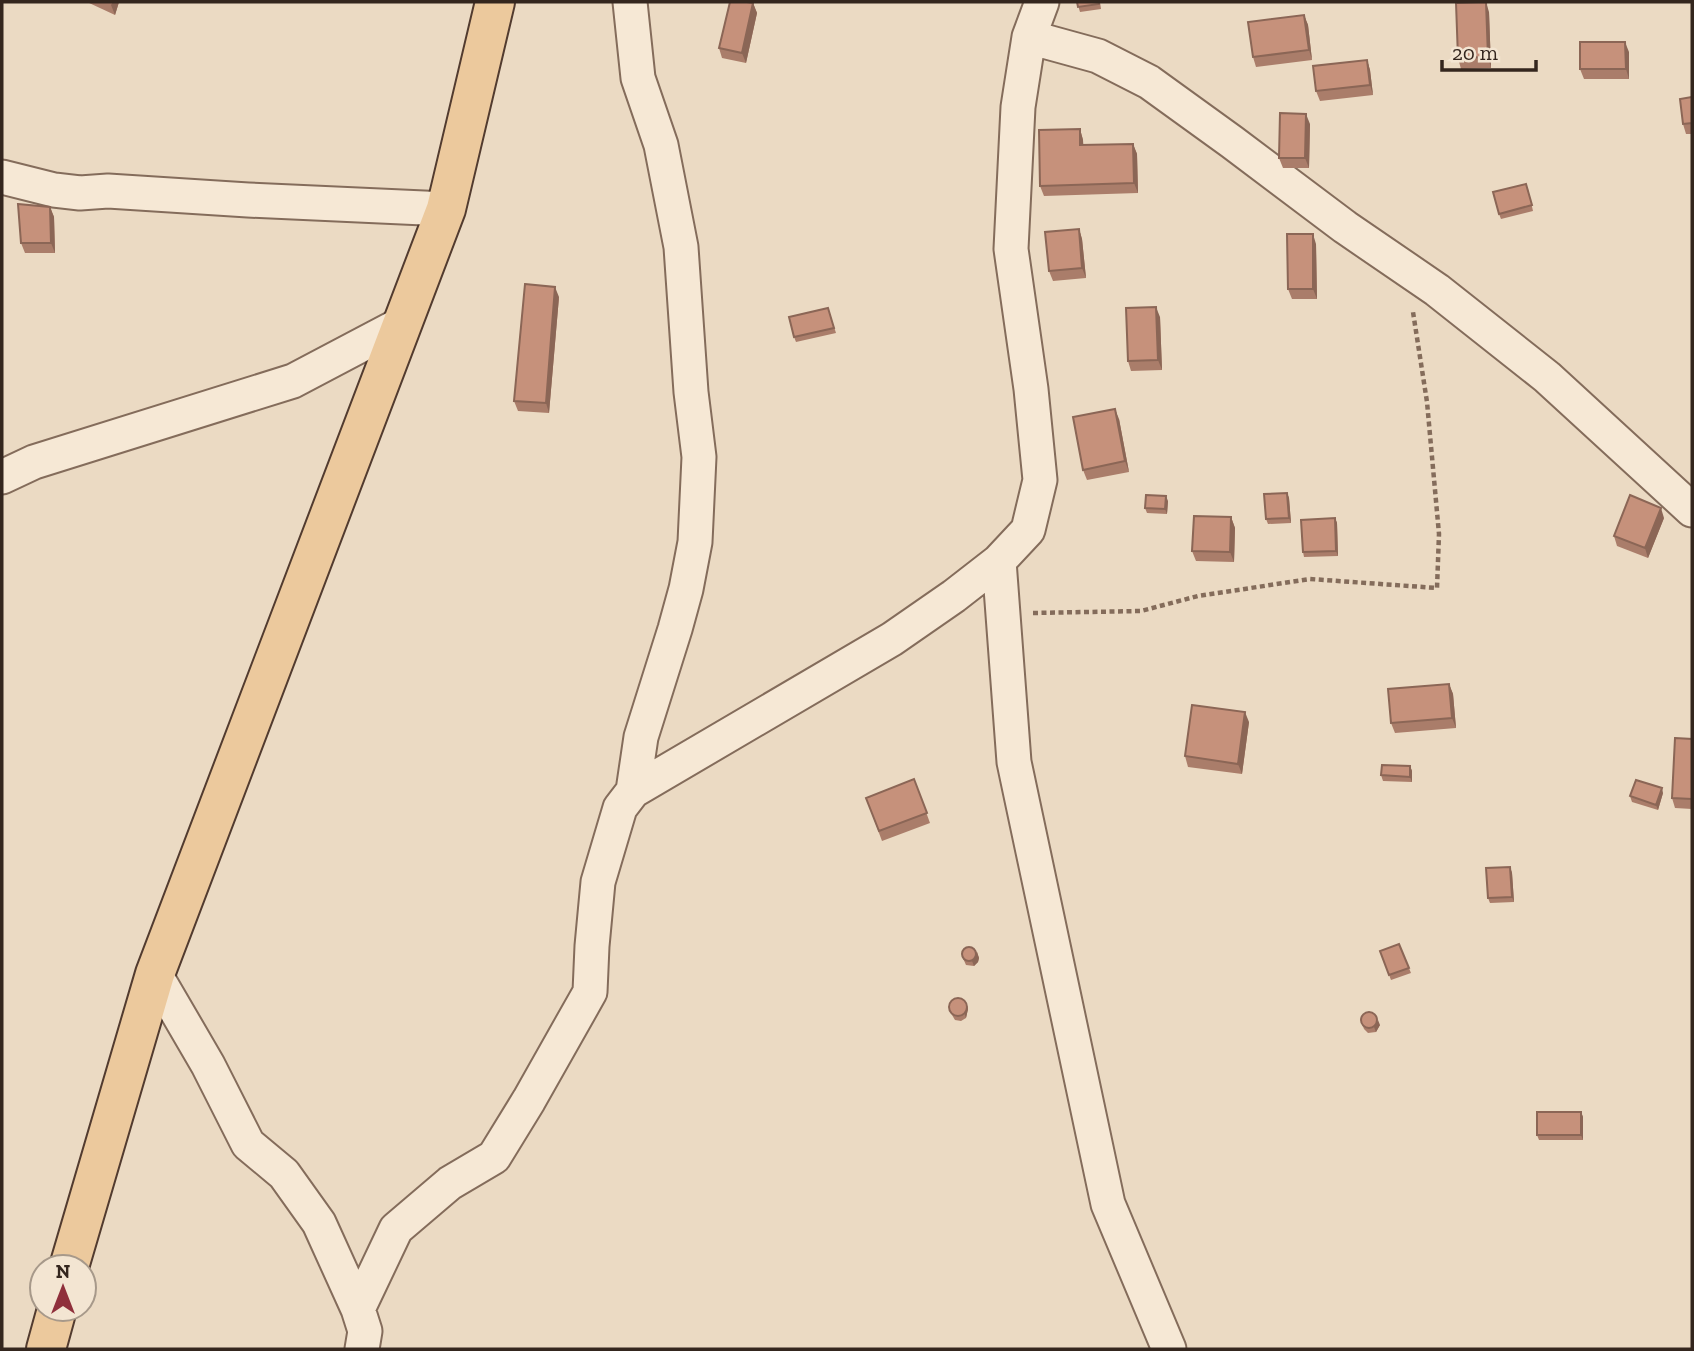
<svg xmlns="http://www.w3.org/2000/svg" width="1694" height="1351" font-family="'Zilla Slab',serif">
<rect width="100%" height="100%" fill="#ebdac3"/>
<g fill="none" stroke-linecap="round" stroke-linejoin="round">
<defs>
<path id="minor" d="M630 2 638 78 661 145 681 247 691 392 699 457 695 542 686 589 675 629 641 737 633 791
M1029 37 1098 56 1149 82 1232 142 1345 227 1437 290 1547 377 1692 510
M2 177 54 190 80 193 108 191 248 200 446 209
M2 477 34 462 293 381 403 323
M999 561 1014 762 1108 1204 1169 1349
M155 974 208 1065 248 1144 284 1174 319 1223 358 1309 365 1331 362 1349
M358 1309 396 1229 450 1183 494 1157 529 1100 590 992 592 946 598 882 620 808 633 791 892 639 954 596 999 561 1028 530 1040 480 1031 389 1011 249 1018 107 1029 37 1042 2"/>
<path id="primary" d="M69 1267 155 974 446 209 495 2
M46 1349 57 1309"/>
</defs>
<!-- minor casing -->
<use href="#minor" stroke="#846c5b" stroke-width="37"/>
<!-- primary casing -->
<use href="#primary" stroke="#523b2f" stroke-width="42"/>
<!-- path -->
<path stroke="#846c5b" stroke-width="4.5" stroke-dasharray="5 3.5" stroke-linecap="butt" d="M1033 613 1141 611 1198 596 1310 579 1437 588 1439 534 1427 402 1413 312"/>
<!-- minor -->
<use href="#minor" stroke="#f6e8d5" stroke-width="33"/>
<!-- primary -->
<use href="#primary" stroke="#ecc99d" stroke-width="38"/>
</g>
<!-- wall -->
<path fill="#aa7d6a" d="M87 2H119L115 15Z
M1077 2H1100L1101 9 1080 12Z
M753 3 757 13 746 63 722 58 719 48Z
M1489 12 1491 68 1461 69 1458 58Z
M1304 15 1308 25 1312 60 1256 67 1253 57Z
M1629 52V79H1584L1580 69Z
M1367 60 1370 70 1373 95 1320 101 1316 91Z
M1692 97V134H1686L1683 124Z
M1310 124 1309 168H1283L1279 158Z
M1080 129 1083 140V145L1133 144 1137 154 1138 193 1044 196 1040 186Z
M1528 189 1533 211 1501 219 1499 214Z
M50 207 54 217 55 253H25L21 243Z
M1079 229 1082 239 1086 278 1053 281 1049 271Z
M1316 244 1317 299H1292L1288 289Z
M559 297 549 413 518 411 514 401Z
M828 308 836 333 796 342 794 337Z
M1160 317 1162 370 1131 371 1128 361Z
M1119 419 1129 472 1087 480 1083 470Z
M1287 493 1289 498 1291 523 1268 524 1266 519Z
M1168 501 1167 514 1147 513 1145 508Z
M1231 517 1235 528 1234 562 1196 561 1192 551Z
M1335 518 1337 523 1338 556 1304 557 1303 552Z
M1664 518 1648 558 1617 546 1614 536Z
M1449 684 1453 694 1456 728 1395 733 1391 723Z
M1249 722 1242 774 1188 767 1185 756Z
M1692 739V809L1675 808 1672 798Z
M1410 766 1412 771V782L1383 781 1381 775Z
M914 779 930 823 882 841 866 798Z
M1663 793 1658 810 1632 802 1630 796Z
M1510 867 1512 873 1514 902 1490 903 1488 898Z
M1399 944 1411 973 1391 980 1380 951Z
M977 952 979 958 978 962 974 966 966 965 962 956Z
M966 1004 968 1009 966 1018 961 1021 955 1020 949 1010Z
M1362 1024 1380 1025 1376 1032 1368 1033 1364 1029Z
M1581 1112 1583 1117V1140H1539L1537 1135Z"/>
<!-- shaded-wall -->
<path fill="#8b6656" d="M113 2H119L115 15 111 5Z
M1486 2 1489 12 1491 68 1488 57Z
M753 3 757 13 746 63 742 53Z
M1304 15 1308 25 1312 60 1309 50Z
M1625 42 1629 52V79L1626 69Z
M1367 60 1370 70 1373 95 1370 85Z
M1306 114 1310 124 1309 168 1305 158Z
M1080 129 1083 140 1084 155 1080 145Z
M1133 144 1137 154 1138 193 1134 183Z
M50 207 54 217 55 253 51 243Z
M1079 229 1082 239 1086 278 1082 268Z
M1313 234 1316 244 1317 299 1313 289Z
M555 287 559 297 549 413 546 403Z
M1156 307 1160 317 1162 370 1158 360Z
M1115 409 1119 419 1129 472 1125 461Z
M1287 493 1289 498 1291 523 1289 518Z
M1166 496 1168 501 1167 514 1165 509Z
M1661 508 1664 518 1648 558 1645 548Z
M1231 517 1235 528 1234 562 1230 552Z
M1335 518 1337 523 1338 556 1336 551Z
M1449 684 1453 694 1456 728 1452 718Z
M1245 712 1249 722 1242 774 1238 764Z
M1410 766 1412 771V782L1410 777Z
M1662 788 1663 793 1658 810 1656 805Z
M1510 867 1512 873 1514 902 1512 897Z
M977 952 979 958 978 962 974 966 972 961Z
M966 1004 968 1009 966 1018 964 1012Z
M1378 1020 1380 1025 1376 1032 1374 1027Z
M1581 1112 1583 1117V1140L1581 1135Z"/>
<!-- building -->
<path fill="#c6917b" stroke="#8b6656" stroke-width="2" d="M730 2H747L753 3 742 53 719 48Z
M1077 2H1099V4L1078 7Z
M1486 2 1488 57 1458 58 1456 3Z
M1304 15 1309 50 1253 57 1248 22Z
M1580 42H1625L1626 69H1580Z
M1367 60 1370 85 1316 91 1313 66Z
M1692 97V123L1683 124 1680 99Z
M1280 113 1306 114 1305 158H1279Z
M1080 129V145L1133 144 1134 183 1040 186 1039 130Z
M1526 184 1532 205 1499 214 1493 192Z
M18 204 50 207 51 243H21Z
M1079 229 1082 268 1049 271 1045 232Z
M1287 234H1313V289H1288Z
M525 284 555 287 546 403 514 401Z
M1156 307 1158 360 1128 361 1126 308Z
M828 308 834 328 794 337 789 317Z
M1115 409 1125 461 1083 470 1073 417Z
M1287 493 1289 518 1266 519 1264 494Z
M1146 495 1166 496 1165 509 1145 508Z
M1630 495 1661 508 1645 548 1614 536Z
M1194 516 1231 517 1230 552 1192 551Z
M1335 518 1336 551 1303 552 1301 520Z
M1449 684 1452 718 1391 723 1388 689Z
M1192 705 1245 712 1238 764 1185 756Z
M1675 738 1692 739V799L1672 798Z
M1382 765 1410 766V777L1381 775Z
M914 779 927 813 879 831 866 798Z
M1636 780 1662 788 1656 805 1630 796Z
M1510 867 1512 897 1488 898 1486 868Z
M1399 944 1409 968 1389 975 1380 951Z
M962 954a7 7 0 1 1 14 0a7 7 0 1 1-14 0Z
M949 1007a9 9 0 1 1 18 0a9 9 0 1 1-18 0Z
M1361 1020a8 8 0 1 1 16 0a8 8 0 1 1-16 0Z
M1537 1112H1581V1135H1537Z"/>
<!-- border -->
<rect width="1694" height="1351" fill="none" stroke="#34261e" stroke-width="7"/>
<!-- north arrow -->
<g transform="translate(63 1288)"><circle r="33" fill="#f3e5d2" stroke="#a7998a" stroke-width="2"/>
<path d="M0-5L12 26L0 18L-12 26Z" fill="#8f2f3b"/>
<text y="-10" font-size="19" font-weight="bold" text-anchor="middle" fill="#34261e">N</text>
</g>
<!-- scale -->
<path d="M1442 60v10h94v-10" fill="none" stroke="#34261e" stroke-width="3.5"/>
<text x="1452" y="60" font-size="21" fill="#34261e" stroke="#f3e5d2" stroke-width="5" paint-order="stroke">20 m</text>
</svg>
